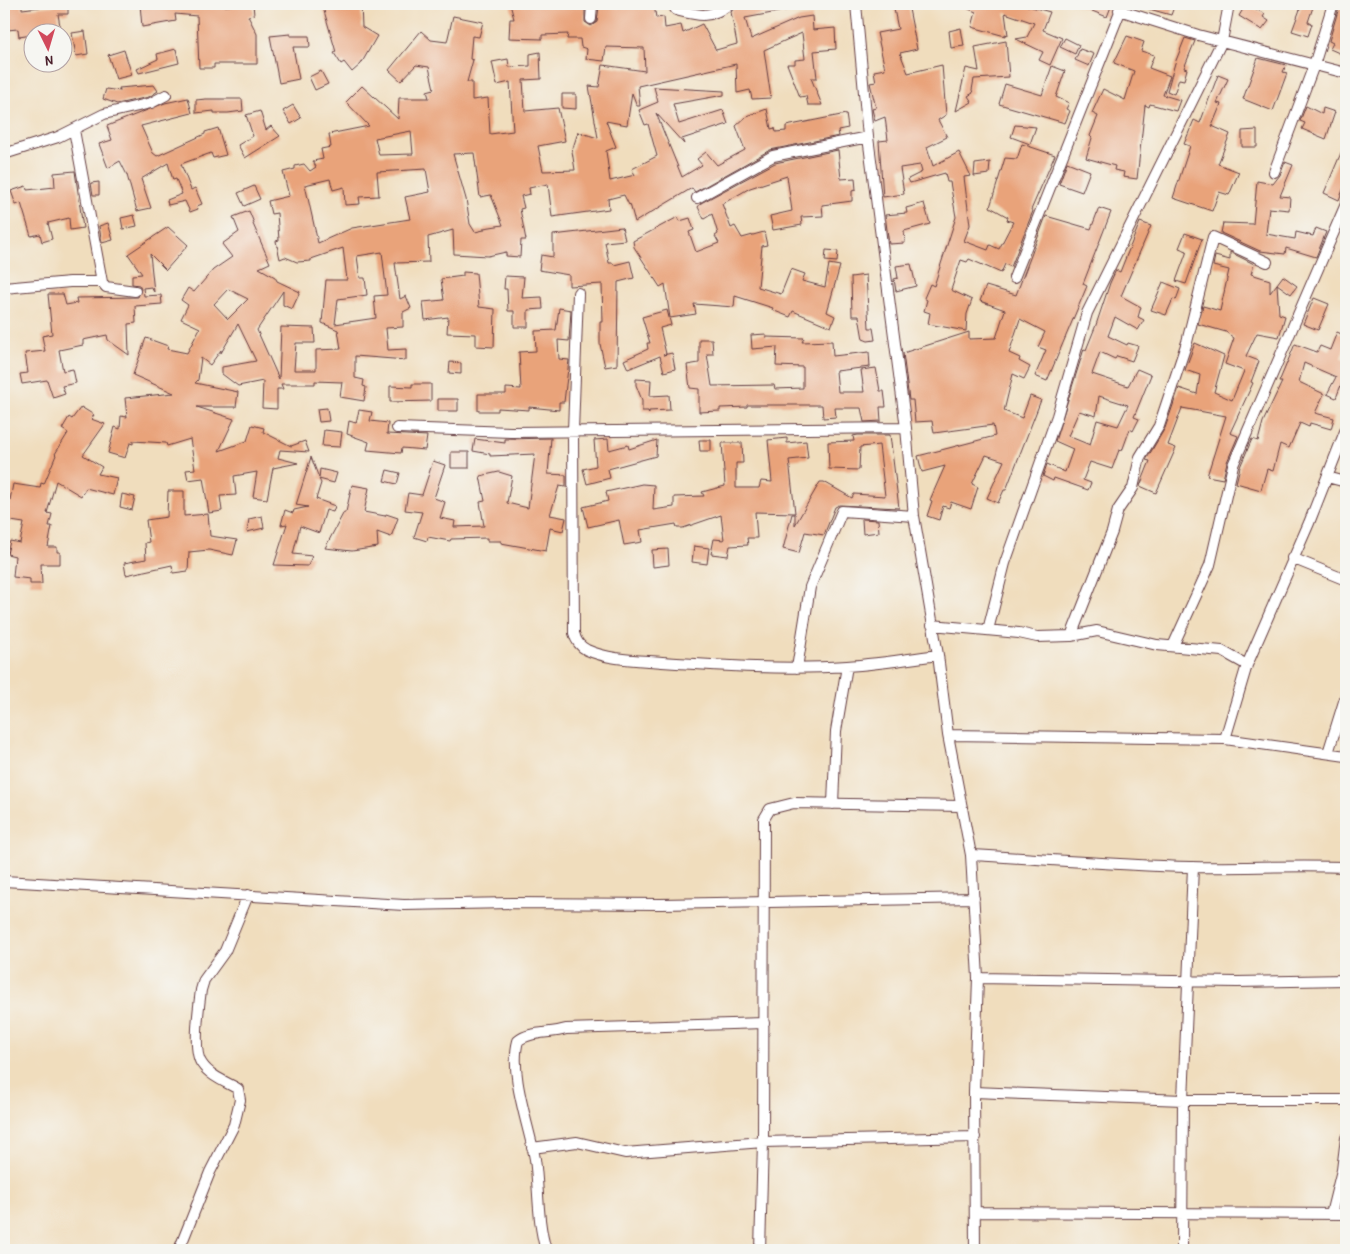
<svg xmlns="http://www.w3.org/2000/svg" width="1350" height="1254" font-family="'Patrick Hand',sans-serif">
<rect width="100%" height="100%" fill="#f6f6f2"/>
<filter id="ink" filterUnits="userSpaceOnUse"><feTurbulence type="fractalNoise" baseFrequency=".02" numOctaves="2"/><feDisplacementMap in="SourceGraphic" scale="10" xChannelSelector="R" yChannelSelector="G"/><feConvolveMatrix kernelMatrix="1 2 1 2 8 2 1 2 1" color-interpolation-filters="sRGB"/></filter>
<filter id="wash" filterUnits="userSpaceOnUse"><feTurbulence type="fractalNoise" baseFrequency=".0096" numOctaves="4" result="noise"/><feDisplacementMap in="SourceGraphic" scale="20" xChannelSelector="R" yChannelSelector="G"/><feGaussianBlur stdDeviation="1.12" result="paint"/><feColorMatrix in="noise" values="0 0 0 0 0 0 0 0 0 0 0 0 0 0 0 0 0 1.4 0 .05"/><feComposite in="paint" operator="in"/></filter>
<g filter="url(#wash)">
<rect width="100%" height="100%" fill="#f0ddbd"/>
<g id="blocks">
<!-- building -->
<path fill="#e9a37a" fill-rule="evenodd" d="M7 4H22V9L68 4V14H58L61 32H32V35L19 37 18 29 7 30Z
M140 4H224L225 6 253 4 254 15 248 16 257 34V64H214V68H199L197 16 175 14 176 21 142 27Z
M322 4H361L362 27 377 36 361 64 352 72 344 62 341 64 334 53 336 52Z
M510 4 585 5V22L591 26 597 22 599 6 622 8 621 4H654L656 18 664 17 665 28 681 25 683 33 702 24 716 50 737 44 731 12 737 4H793L794 9 745 18 751 39 799 18 812 16 813 30 835 28 836 49 814 51 817 78H811L822 105H808L806 96 800 97 787 64H795V60L805 59 802 33 764 50 771 98 752 99 750 90 737 93 736 64 638 86 640 106H637L632 93 627 125 606 121 616 147 606 151 610 181 635 175 632 169 657 156 648 124 645 125 639 110 658 102 654 87 724 91V95L673 104 679 124 723 110 728 124 682 139 684 144 656 113 682 177 702 165 697 159 706 152 717 165 745 150 736 126 747 116 767 109 771 129 775 128 776 132 786 131V126L846 114 848 128 838 130 839 136 770 150 695 192 692 188 635 222 630 204 629 205 624 195 608 199 609 209 552 217 548 184 529 188 530 194 521 196 524 208 520 209 526 240H521L520 257 506 256V252L488 256 454 254 453 230 428 237 429 262 395 263 400 299 406 296 411 308 403 312V327L386 328 388 350 406 349V360L355 356V378L364 380 363 386 366 387 364 401 340 397 342 382 315 381V384H281L283 389H277V409L262 408 263 381 238 386 222 374V367L256 361 238 324 221 353V350L210 365 201 358 198 380 195 383 238 392 236 407H197L234 419 219 451 247 441 252 425 264 428 263 432 291 446 305 441 309 452 280 450 278 458 298 463 273 468 267 499 253 497 257 472 234 476 236 495 220 496 222 511 209 513 203 478 188 480 186 470 195 469 190 439 167 446 166 443 133 441V444L130 443 125 458 108 453 115 427 120 429 121 416 127 417 125 398 174 393 133 375 146 338 168 346 167 349 187 353 200 328 181 319 188 305 181 300 188 288 194 292 213 270 232 257 222 244 239 232 233 217 249 211 254 223 253 224 270 263 259 268 275 277 277 281 300 292 292 309 283 305V291L257 330 279 379 281 327 314 328 315 343H296L294 370H316V350L341 349 338 330 322 323 326 280H347L343 248 311 259V261L297 262 285 257 280 259 276 241 279 240 277 213 271 214 268 201 289 196 283 172 295 169V166L304 164 310 171 316 167 313 161 323 159 321 149 331 147 329 134 369 126 346 102 362 86 398 119 399 98H429L427 91 434 89 429 67 416 65 401 81 389 70 421 31 431 40 447 42 453 16 483 22 479 37 472 36 470 59 473 60 467 82H472V100L488 98 490 134 513 131 510 82 497 85 492 62 508 59 509 67 530 66V54L540 52 541 79 523 80 525 111 558 108 565 141 538 146 543 171 575 170 572 151 578 132 598 138 589 86 599 87 603 65 645 71 644 48 606 47 604 61 586 59 587 49 581 47 580 39H567L568 34 542 35V39L509 38 510 19H514ZM411 131 413 154 379 155 375 138ZM474 153 480 197 491 195 503 225 484 228V230L475 232 470 224 466 199 453 154ZM426 169 430 192 405 197 410 219 352 228 318 243 305 185 330 179 333 190 344 187 345 205 360 204 359 197 379 196 377 172ZM382 252 387 295 374 296 376 318 335 324 338 299 367 295 365 278H360L357 256ZM228 289 248 299 228 319 214 304Z
M893 4H908L917 49 900 53 908 73 942 65 946 115 938 120 947 137 927 147 933 166 959 152 971 176 964 177 970 225 964 241 988 250 990 245 999 249 1013 222 1007 220 1008 217 990 207 1005 158 1017 159 1022 144 1055 155 1031 210 1033 211 1011 267 1005 264 1001 273 969 259 967 262 961 260 951 290 972 300 967 314 966 331 928 324 930 313 924 311 927 300 924 298 930 284 934 286 956 217 950 182H947L945 173 910 183 908 179 922 172 920 165 900 168 904 194 883 197 879 141 888 140 885 117 875 121 872 109 876 108 870 83 876 82 874 71 885 69 877 33 898 29Z
M957 4H1021L1050 12 1043 30 1062 38 1050 65 1039 60 1043 52 1016 39 1027 37 1034 23 1005 13 1008 35 1005 34V36L972 27 976 12Z
M1075 4H1112L1107 17Z
M1142 4H1175L1171 15 1142 7Z
M1246 4 1265 14 1263 17 1269 21 1262 30 1239 16Z
M1302 4H1314L1308 22 1312 24 1308 36 1292 31Z
M1340 4H1346V56L1330 49 1333 43 1329 41Z
M961 28 964 46 951 48 949 31Z
M85 31 88 54 76 56 72 33Z
M290 34V36H309L310 47H293L299 79 279 83 270 36Z
M1127 36 1144 42 1141 51 1154 55 1149 68 1170 76 1163 95 1180 100 1176 111 1150 104 1149 107 1145 105 1137 179 1123 177 1124 172 1114 170 1115 166 1086 158 1092 138 1090 136 1098 116 1092 113 1103 89 1125 100 1134 71 1114 63Z
M1065 38 1079 45 1075 54 1060 47Z
M1185 38 1195 41 1184 68 1187 69 1184 80 1179 79 1174 94 1167 91 1175 63Z
M1006 41 1009 77 974 79 972 90 973 93 968 96 972 102 956 111 966 68 979 71 975 47Z
M176 49 179 63 139 73 137 69 158 59 157 54Z
M1080 49 1094 54 1089 66 1075 60Z
M124 50 132 75 116 79 108 55Z
M1258 58 1286 65 1283 72 1287 73 1273 111 1243 99Z
M1052 66 1065 71 1056 97 1069 103 1066 109 1070 111 1065 123 999 104 1005 84 1042 95Z
M321 71 328 84 315 90 309 77Z
M1218 75 1228 79 1217 103 1221 104 1212 126 1230 134 1218 164 1239 172 1229 195 1219 192 1212 211 1173 198 1190 146 1184 144 1194 120 1200 123Z
M154 85 158 91 149 97 117 104 103 99 106 89 120 91 119 88Z
M562 94H576V109L562 108Z
M188 98 192 113 141 126 153 153 157 156 205 134V132L218 128 226 155 213 158 211 153 181 164 191 190 195 188 202 204 197 206 198 209 190 212 185 201 168 205 167 200 182 194 176 179 173 180 168 163 141 179 151 208 137 211 127 175 120 161 108 168 99 144 112 140 107 126 165 103Z
M206 99H242L243 111 228 113H214V111L196 113V100Z
M293 105 301 118 291 124 283 111Z
M1306 106 1322 114 1323 108 1335 112 1326 139 1302 129 1305 123 1300 121Z
M260 111 266 130 271 126 280 136 245 158 238 145 253 136 246 115Z
M1015 125 1036 127 1030 144 1011 137Z
M1257 130V147H1242V131Z
M1346 141V182L1339 200 1324 193Z
M838 150 841 179 855 178 856 190 852 191V201L822 205 823 216 801 217 802 225 773 230 770 216 792 211 787 176 750 188 722 204 731 228 735 226 742 238 764 232 767 245 762 246 758 287 781 294 791 269 805 274 802 281 825 287 829 264 840 266 827 312 835 316 831 327 793 311 790 317 772 310 773 308 735 296 734 307 694 304 696 314 670 318 665 284 660 287 634 247 633 241 678 217 680 221 690 218 694 230 689 232 696 252 719 243 715 236 718 234 712 214 704 219 698 207 701 203 775 163Z
M990 162 989 174 974 176 975 164Z
M1067 162 1090 171 1082 192 1059 184Z
M1285 162 1293 165 1280 196 1290 197 1289 210 1269 208 1266 234 1295 239 1296 232 1313 236 1316 228 1326 232 1316 257 1286 248 1285 254 1260 251 1221 233 1223 223 1253 224 1257 181 1273 184 1280 175Z
M75 171 83 228 70 230 69 218 48 223 52 239 42 242 40 234 31 236 21 203 16 205 11 191 26 186 27 190 55 187 54 173Z
M99 182V195H93L91 183Z
M254 186 260 199 244 206 238 193Z
M924 203 930 224 904 231 905 243 889 244 885 215 907 213 906 208Z
M1099 208 1111 212 1083 284 1087 286 1047 381 1035 376 1046 350 1038 347 1045 332 1020 319 1009 353 1020 358 1019 361 1030 367 1024 379 1013 374 1004 411 1022 418 1030 396 1041 400 1006 490H1004L998 503 987 498 1004 461 986 455 972 484 978 487 971 509 951 502 949 508 943 506 939 520 927 516 932 501 930 500 945 466 922 472 918 456 995 436 993 425 934 433 932 421 915 422 913 400H909L903 353 969 332V339L996 338 1005 310 980 301 986 286 1016 295 1046 216 1091 229Z
M134 215 137 226 123 229 121 218Z
M1140 222 1151 226 1121 296 1141 307 1138 317 1144 320 1138 330 1115 317 1108 336 1127 345 1128 343 1138 346 1132 361 1117 356 1115 359 1100 352 1092 374 1128 386 1137 369 1151 375 1134 417 1139 419 1133 431 1130 429 1122 451 1119 450 1112 469 1090 462 1083 480 1091 483 1088 490 1054 478 1053 481 1043 476 1047 464 1065 472 1073 449 1055 441 1084 349 1086 350 1096 325 1110 283 1116 270 1120 272ZM1099 396 1128 405 1118 426 1097 420 1090 445 1068 436 1079 411 1096 416Z
M108 223 113 240 102 243 99 226Z
M168 227 188 245 166 270 150 254 154 292 151 287 143 288 144 296 161 295 162 304 135 306 136 323 128 324 129 355 108 340 107 335 83 340V345L59 350 63 371 73 369 76 383 62 386 65 394 53 398 47 380 22 384 20 374 28 373 25 353 45 351 42 336 52 334 48 294H63L66 305 77 303 76 298 138 297 141 289 139 285 132 284V275L142 274 128 254Z
M622 227 625 240 605 242 609 263H613L614 265 630 261 634 278 618 282 617 365 605 367 600 344V322H603L602 284 569 286V275L539 270 541 255 553 257V235Z
M1185 233 1202 239 1186 284 1176 281 1187 251 1179 248Z
M826 250 838 251 837 262 825 261Z
M1230 252 1254 264 1251 274 1270 280V293L1277 284 1279 314 1285 316 1279 337 1257 333 1246 356 1259 361 1251 382 1253 383 1230 433 1238 436 1227 462 1223 479 1207 476 1226 416 1182 408 1168 445 1176 448 1156 493 1140 486 1150 461 1146 460 1165 428 1179 388 1197 394 1200 375 1185 370 1195 343 1224 356 1214 392 1232 400 1244 371 1225 364 1234 338 1226 332 1198 324 1203 306 1220 311 1229 270 1213 266 1215 256 1230 260Z
M911 264 916 286 896 291 894 279 898 278 896 266Z
M463 272 476 273 479 307 495 309 494 347 476 346V334L447 333 448 317 425 320 423 302 444 300 441 279 463 276Z
M866 275 869 328H873L875 340 868 341 863 339 859 316H852L851 277Z
M505 276 524 277 522 298 542 297 543 309 528 310V327H514V311H508L507 289H504Z
M1283 276 1297 286 1291 294 1277 284Z
M1163 282 1180 289 1176 300 1173 299 1166 315 1151 310Z
M1314 298 1329 304 1318 330 1303 324Z
M559 308 571 310 569 341 558 340 559 359 569 360 564 402H559V410L529 407V410L498 408V411H478V394H506V388L521 389 519 352 536 351 535 331 556 330Z
M667 310 671 325 660 328 666 354 663 355 672 353 675 369 664 372 660 356 628 369 624 360 648 349 647 343H650L642 317Z
M1337 332 1346 336V343L1341 358 1346 359V372L1336 398 1327 394 1336 377 1304 363 1299 382 1324 394 1315 413 1334 418 1331 429 1310 423 1309 427 1300 423 1289 448 1280 444 1273 471 1267 469 1261 490 1236 483 1240 467 1252 439 1258 441 1263 422 1282 382H1279L1295 344 1317 352 1320 346 1330 350Z
M766 334V337L804 338 802 342 832 341 833 356 869 352 870 367 836 371 838 392H864L861 370 876 368 880 391H884L886 407H880L881 421 864 422 861 408H835L836 417 823 418 822 405H747V407L720 408V411L699 412V389L690 388 687 365 699 363V339H712L713 354H707L712 386 774 385 775 389 803 388V367L776 366 777 347 752 349 751 335Z
M450 362 461 363V374L449 373Z
M636 379 651 380 650 396 669 395 670 410 649 411V414L648 411H642V400L636 385Z
M412 384H431V401L390 402V386L412 387Z
M438 399H458V411H438Z
M81 407 94 415 91 419 105 424 83 455 102 467 98 474 117 478 113 495 86 488 81 496 56 481 47 513 52 514 49 526H52L48 547H57V552H60V564H41L42 584H30V579L13 577 15 556 7 554 10 541 20 543 24 523 4 520 5 499 10 500 13 484 40 488 41 483 44 484 56 455 55 454 68 433 62 429 69 417 72 419Z
M327 408 329 421 319 422 317 409Z
M359 410 372 412 370 421 388 423 387 434 427 436 425 450 402 448 401 453 367 450 369 442 347 434 349 421 356 423Z
M324 430 342 432 340 447 322 446Z
M890 435 899 508 839 505 835 507 824 535 805 532 799 553 783 549 792 514H795V525L820 482H824L852 498 854 494 885 496 879 445 860 447 859 470 829 469 828 442 854 441 853 436 858 435Z
M551 438 548 474 566 475V487L559 486 550 515 566 518 563 531 550 528 546 551 501 543V541H487V538L451 539 450 541 428 537 427 541 414 537 422 512 405 510 408 493 422 495 433 461 445 465 434 498 445 502 440 518 455 521 454 527 484 526 480 502 485 501 480 476 499 472 512 476 507 503 528 508 535 454 490 456V454L473 451 475 439 505 443V439Z
M787 438V443L806 441 808 458 789 460 795 513 755 512 757 538H747L748 545 730 546 728 556 711 554 714 539 724 540 721 515 683 528H677L676 524 640 530 642 542 624 545 619 520 588 527 583 507 608 501 606 492 642 484 654 485 653 510 674 507V497L704 496 702 492 725 486 722 443H742L743 463H736V488H759L761 481 772 482 768 440Z
M608 439 609 450 628 445 629 449 657 440 656 456 608 469 610 478 587 484 583 469 596 466 594 440Z
M699 440H711V451H700Z
M451 452H469V468H451Z
M311 457 319 478 320 469 337 473 334 483 319 479 321 483 316 499 335 506 333 512 326 510 319 533 300 526 293 554 312 556 308 566 274 565 287 524 281 525 285 510 293 513 294 510 308 507 296 505Z
M387 470 400 473 397 484 384 481Z
M352 485 369 488 364 512 385 516 386 514 398 518 391 537 377 532 378 547 352 551 325 548 344 512H346Z
M168 491H184V516L208 514 210 536 237 540 233 555 209 550 189 552 188 571 173 573 172 565 126 575 124 563 146 559 145 543 149 542 146 520 167 517Z
M122 494 135 497 132 510 120 507Z
M262 516 264 528 247 532 249 519Z
M862 519 878 520 879 532 863 534Z
M694 546 709 548 707 564 692 562Z
M668 549 669 565 653 567 652 550Z"/>
</g>
</g>
<g filter="url(#ink)">
<use href="#blocks" fill-opacity="0" stroke="#633c41" stroke-width="1"/>
<g fill="none" stroke-linecap="round" stroke-linejoin="round">
<defs>
<path id="minor" d="M672 4 676 10C700 16 709 19 730 4
M856 4 868 137 906 428 914 516 938 655 948 735 971 855 978 978 974 1092 975 1250
M1119 10 1198 35 1346 73
M591 19 592 4
M74 130 102 282
M4 154 58 137 104 114 151 103 166 95
M1274 172 1314 65 1333 4
M697 198 773 156 868 137
M1014 278 1123 4
M4 288 70 282H102L106 287 135 291
M578 293 573 431 574 633C576 641 579 646 587 650 609 660 638 660 662 662 723 666 786 670 847 666 878 664 908 659 938 655
M397 428 511 432 906 428
M1327 477 1346 482
M1292 558 1346 580
M932 625 1019 633 1037 637 1071 636 1097 631 1157 645 1222 651 1247 665
M988 630 1005 563 1057 416 1087 313 1222 41 1229 4
M1071 636 1112 532 1118 510 1133 488 1140 457 1159 426 1187 342 1213 237 1267 262
M1173 646 1210 565 1233 465 1346 204
M797 668 810 587 842 511 914 516
M948 735 1225 739 1346 756
M1225 739 1247 665 1309 523 1346 429
M1328 753 1346 695
M833 804 836 731 847 666
M971 855C1044 859 1117 865 1191 867 1243 868 1294 865 1346 867
M4 881 404 905 511 903 661 904 974 898
M978 978 1237 982 1346 980
M974 1092 1183 1100H1346
M532 1148 577 1142 625 1153 763 1142 975 1137
M975 1212 1346 1214
M1331 1214 1342 1170 1346 1138
M179 1250 210 1172 234 1125 240 1100 238 1089C226 1082 210 1076 202 1064 192 1052 199 1006 201 990L204 980 225 951 248 895
M546 1250C537 1221 539 1188 535 1159 529 1126 509 1073 518 1041 529 1031 550 1034 566 1029L764 1023
M760 1250 763 1142 764 819 770 809 794 803 961 806
M1182 1250 1183 1100 1193 867"/>
</defs>
<!-- minor casing -->
<use href="#minor" stroke="#633c41" stroke-width="12"/>
<!-- minor -->
<use href="#minor" stroke="#fff" stroke-width="10"/>
</g>
</g>
<!-- margin -->
<rect width="1350" height="1254" fill="none" stroke="#f6f6f2" stroke-width="20"/>
<!-- north arrow -->
<g transform="translate(48 48) rotate(175)"><circle r="24" fill="#f6f6f2" stroke="#b1a0a2"/>
<path d="M0-4L9 19L0 12L-9 19Z" fill="#d1495b"/>
<text y="-8" font-size="14" font-weight="bold" text-anchor="middle" fill="#4a1f2b">N</text>
</g>
</svg>
